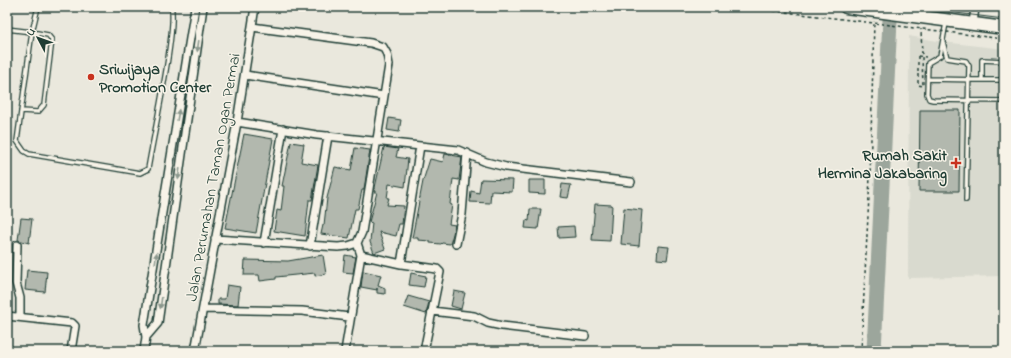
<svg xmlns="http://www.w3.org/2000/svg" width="1011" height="358" font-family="'Indie Flower',sans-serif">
<rect width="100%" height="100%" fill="#eae8dd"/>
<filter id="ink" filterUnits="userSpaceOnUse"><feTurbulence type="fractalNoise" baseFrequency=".025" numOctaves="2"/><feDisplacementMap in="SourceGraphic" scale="8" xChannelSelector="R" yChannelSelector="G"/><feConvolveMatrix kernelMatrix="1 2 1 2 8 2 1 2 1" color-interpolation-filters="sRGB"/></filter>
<g filter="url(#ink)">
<!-- built -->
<path fill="#d9dacf" d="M909 36 943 42 1004 49V276L908 278Z"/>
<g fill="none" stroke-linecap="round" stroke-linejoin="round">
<!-- river -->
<path stroke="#9ca69c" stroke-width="15" d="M874 351 890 20"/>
</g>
<!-- building -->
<path fill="#b2b8ae" stroke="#1f3d34" d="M920 110H960L959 191H919Z
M389 118 401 120 399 132 387 130Z
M244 134 273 139 256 233 225 228Z
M291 142 304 144 301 162 318 165 312 200H309L305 236 274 231 277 210 281 211 284 186H282Z
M384 147 398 149 396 157 408 159 405 187 389 184 387 198H389L387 205 404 206 402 224H399L396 236 379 232 385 249 374 253 370 242 372 223 369 222 377 192H374Z
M355 148 370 150 364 190H362L358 209H355L349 238 321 234 323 225H324L327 198 335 167 351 170Z
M445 154 462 157 459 180 453 179 450 204 452 205 449 224 455 225 453 234 450 244 442 243 441 244 430 243V241L418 240V238H412L423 181 430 159 443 162Z
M481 179 513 180 512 192 491 191 490 203 470 202 471 191 479 193Z
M529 180H545V194L529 193Z
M562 184 571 185 568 198 560 197Z
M595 204 612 205 610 241 592 240Z
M624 208 642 210 639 246 621 244Z
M530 209H541L538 229 525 228 526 220 529 221Z
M21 218 32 219 29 243 18 240Z
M574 226 575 237 559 238 558 227Z
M658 246 669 247 667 260 657 259Z
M323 255 326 274 315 276V273L276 277V279L260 281 259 275H244L245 260 288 261Z
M345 255 356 257 353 273 343 272Z
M27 270 47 272 45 292 25 290Z
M363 271 381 275 378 285 385 288V294L377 293V288V290L361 287Z
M411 273 426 276 424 287 409 285Z
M227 285 240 287 238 305 218 304V299H225Z
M454 291 465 293 461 309 451 306Z
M408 296 429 302 426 314 404 307Z"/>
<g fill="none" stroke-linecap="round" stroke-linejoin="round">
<defs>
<path id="lane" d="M946 23 940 56 928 63 927 94 929 99 933 100 1004 101
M7 29 32 32 38 7
M943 42 947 58 966 61 969 66 966 200
M928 79 982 80V60L1004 61
M982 80H1004
M21 111 38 112 44 105 52 40 48 35 32 32 17 141 24 151 29 154 140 173 148 169C152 143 178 24 171 7"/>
<path id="street" d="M973 24 975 7
M245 75 384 96
M237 122 317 135 458 150 486 162 506 167 631 182
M215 239 338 247 348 246 357 243 362 232 389 65 387 54 383 47 371 43 252 27
M264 243 283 129
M357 243 361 255 401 264 437 269 440 272 424 351
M456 244 462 214 467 153
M17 245 16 283 20 298V317
M310 246 328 136
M401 264 420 146
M203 309 302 311 349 317
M432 311 474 316 488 323 502 326 585 336
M7 316 72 323 75 326 71 351
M146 337 158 323 203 7
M144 351 146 337 144 325 195 7
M195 351 237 122 255 7
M345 351 361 255"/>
<path id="highway" d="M846 7 1004 28"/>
</defs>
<!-- lane casing -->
<use href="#lane" stroke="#1f3d34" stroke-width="6"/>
<!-- street casing -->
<use href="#street" stroke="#1f3d34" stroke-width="10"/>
<!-- highway casing -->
<use href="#highway" stroke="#1f3d34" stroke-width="15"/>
<!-- path -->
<path stroke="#1f3d34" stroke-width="1.5" stroke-dasharray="3 3" stroke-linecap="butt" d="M918 56 926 57
M861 351 870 177 874 21"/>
<!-- lane -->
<use href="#lane" stroke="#f7f3e8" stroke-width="3.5"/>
<!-- street -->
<use href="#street" stroke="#f7f3e8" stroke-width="7"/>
<!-- highway -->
<use href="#highway" stroke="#f7f3e8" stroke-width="12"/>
<!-- tram -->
<path stroke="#1f3d34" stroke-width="1" d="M908 7 1004 19"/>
<!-- path-bridge -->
<path stroke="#1f3d34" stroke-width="1.5" stroke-dasharray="3 3" stroke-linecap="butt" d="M744 7 1004 39
M918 56V85L923 86 921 29"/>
</g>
<!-- one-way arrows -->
<defs><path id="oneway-solid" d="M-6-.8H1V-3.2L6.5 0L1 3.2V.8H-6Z"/></defs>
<g fill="#8b988e">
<use href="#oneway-solid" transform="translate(198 46) rotate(98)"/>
<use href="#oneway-solid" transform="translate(178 115) rotate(-81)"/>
<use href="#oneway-solid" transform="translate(179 174) rotate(98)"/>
<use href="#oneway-solid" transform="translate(156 258) rotate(-81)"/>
<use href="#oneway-solid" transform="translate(161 303) rotate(98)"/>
</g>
</g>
<!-- markers -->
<g fill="#c8321e" stroke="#f7f3e8" stroke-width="1.5">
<circle cx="91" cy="77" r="4"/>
<path d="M954 157h4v4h4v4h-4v4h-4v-4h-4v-4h4z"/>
</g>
<g text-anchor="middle" stroke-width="3" stroke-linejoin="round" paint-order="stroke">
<!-- poi labels -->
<g font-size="16" font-weight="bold" fill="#1f3d34" stroke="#f7f3e8" text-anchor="start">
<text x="99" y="74">Sriwijaya<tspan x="99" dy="18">Promotion Center</tspan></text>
<text x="947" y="160" text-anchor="end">Rumah Sakit<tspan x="947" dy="18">Hermina Jakabaring</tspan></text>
</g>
<!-- street labels -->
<g font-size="16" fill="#1f3d34" stroke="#f7f3e8">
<text transform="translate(212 177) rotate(-80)" y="6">Jalan Perumahan Taman Ogan Permai</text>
</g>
</g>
<!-- margin -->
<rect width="1011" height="358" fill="none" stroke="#f7f3e8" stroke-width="24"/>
<rect x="12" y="12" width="987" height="334" fill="none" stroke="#1f3d34" stroke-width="1.5" filter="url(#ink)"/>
<!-- north arrow -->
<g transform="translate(38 38) rotate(311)" stroke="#f7f3e8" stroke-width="3" paint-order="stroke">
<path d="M0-3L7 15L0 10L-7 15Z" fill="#1f3d34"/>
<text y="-6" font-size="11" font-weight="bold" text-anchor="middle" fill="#1f3d34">U</text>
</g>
</svg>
